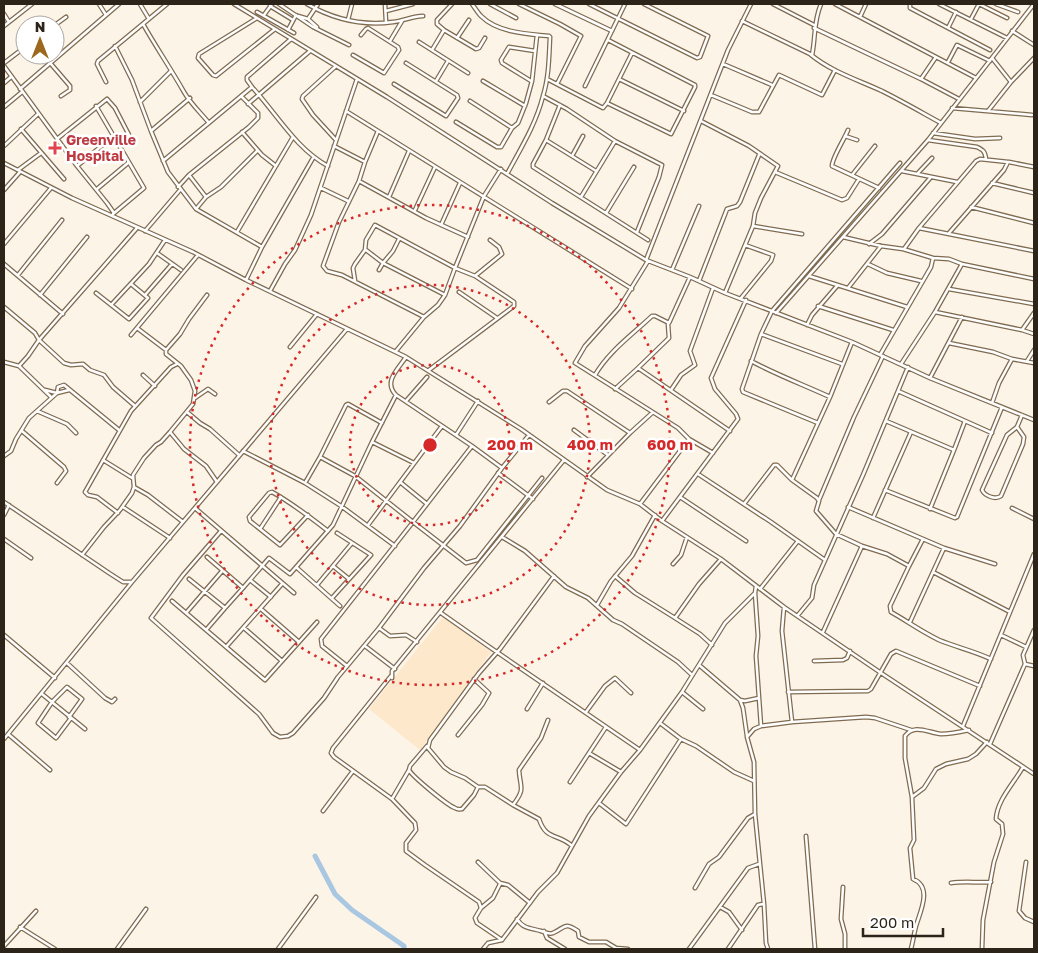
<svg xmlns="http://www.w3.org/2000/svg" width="1038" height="953" font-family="'Golos Text',sans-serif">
<rect width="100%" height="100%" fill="#fdf4e8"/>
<!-- built -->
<path fill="#fee8cc" d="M443 617 491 652 420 750 369 709Z"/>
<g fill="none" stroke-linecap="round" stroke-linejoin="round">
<!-- river -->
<path stroke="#a9c7e1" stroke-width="5" d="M315 856 335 894 352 910 404 946V949"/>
<defs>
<path id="street" d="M99 4 106 15
M140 4 149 19
M234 4 387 97 552 203 646 260 690 277 725 293 852 342 930 378 1034 420
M279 4 313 27 349 45
M307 4C333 19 363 26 393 22 403 21 413 16 423 16
M385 4 386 22
M452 4 437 20V24L444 30 476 49 479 48 485 38
M472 4C475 8 478 13 481 16 498 33 528 34 549 36L550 37C549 57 549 77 543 96 536 124 521 148 507 174
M490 4 516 18
M519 4 560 24 581 36 557 84
M555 4 612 31
M589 4 697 58 700 57 708 36 644 4
M773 4 814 25
M835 4 976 78
M910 4V8L990 50
M939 4 1007 38
M979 4 1007 18
M996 4 1018 12
M270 6 293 20
M386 11 413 4
M257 12 294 33
M4 14 9 22
M264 15 272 4
M298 16 308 19 317 27
M860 17 866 4
M257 18 199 54 198 58 213 75 216 76 275 29
M308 19 318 4
M971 19 979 4
M348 20 352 4
M742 21 810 54C830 71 858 80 882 91 902 101 921 112 941 123
M143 24C156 47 171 69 184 92 190 103 201 113 209 123
M55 25 66 17
M4 26 32 4
M814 28 921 79 959 99
M948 28 956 12
M288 30 296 15
M1012 31 1034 45
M457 38 469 20
M390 41 402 21
M419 42 468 73
M115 46 132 80 151 131
M432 50 444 30
M353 55 384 73 399 50 398 47 368 28 366 29 361 35
M812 55C816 36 813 23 821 4
M992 58 1011 82
M948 62 957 45 990 61
M4 63 25 47
M51 64 70 86V90L61 96
M723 64 772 85
M4 66 77 166 107 203 114 213
M335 67 303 96 302 99 313 115 336 140
M547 79 603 108 607 103 632 53
M619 79 684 111
M921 79 936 57
M436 81 448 61
M483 81 525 106
M531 81 502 63 501 60 509 47 535 51
M106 82 97 64 98 61 167 4
M4 83 11 77
M394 84 446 116 458 98 457 95 406 63
M585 86 625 4
M252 87 247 80V77L291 39
M20 89 119 4
M711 95 752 112H759L779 75 822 95 835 70
M543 96 567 109 615 141 662 165 659 177 637 232
M190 98 151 131 168 172 196 209 262 247
M470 101 512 128
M140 102 171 71
M607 103 671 134 695 87V85L608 40
M248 104 310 51
M560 105 546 140 533 164V167L648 240
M96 106 144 188 113 214
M4 107 22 92
M952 108 1032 115
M346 111 632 289
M988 111 1011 82 1034 58
M701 121 749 146 778 166 761 198 755 213 753 226 725 293
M456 122 497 147H501L512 128 518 123 526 103 532 81 537 35
M21 129 64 179
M848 130C844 140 832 158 832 166L879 188
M242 132 262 155 276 166
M933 133 975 139 1000 138
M845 136 857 140
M57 139 107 99 115 108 129 135V138L119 144
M546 140 596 171
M928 140 977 147C983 150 985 151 986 159
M4 146 38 114
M334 146 365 162 359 181 426 218 468 237
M572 156 583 136
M163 161 252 87C276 113 296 149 328 166
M365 162 378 131
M1009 162 1034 167
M4 163 72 198 193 252 246 280 406 357 521 429 607 490 640 504 662 521 721 559 784 607 881 673 1034 774
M77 166 114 136
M18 170 41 153
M902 171 957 182
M775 172 842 200 847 198 859 179
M917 174 932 158
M189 175 206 197
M852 175 875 146
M359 181 339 222 323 266 327 271 342 275 424 317
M992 183 1034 193
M178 187 189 175 249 127 258 118V113L241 96
M321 188 348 201
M97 189 128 163
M4 190 20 172
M389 197 409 151
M581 197 615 141
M971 207 1034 223
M196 209 206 197 221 187 257 151
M415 210 435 167
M606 213 634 167
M441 225 460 183
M753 226 802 234
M919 228 976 161 980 159 1008 162 1004 170 949 233
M145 231 180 190
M237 232 293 137
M843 237 881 246 903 249 933 258 931 267 880 355
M4 244 51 188
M869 244 882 234 931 177
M904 249 919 228 1034 251
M366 250 383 263 445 295
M157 253 181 270
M933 258 949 259 962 264 1034 279
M646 260 728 50 751 4
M648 261 619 308 585 346 575 363 678 428 689 439 713 453
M4 264 63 314
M868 264 887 273 921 281
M379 270 383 263 393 251 399 239
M672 270 699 206
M18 275 62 220
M475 276 502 254 499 247 490 240
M809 276 907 307
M246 280 262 247 313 158
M355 281 353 268 355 264 365 250 366 240 375 225 455 268 484 196 501 169
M699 281 727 209 737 206 740 202 759 155
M848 288 881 246
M949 289 1034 304
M270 291 285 264 295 250 311 215 357 79
M459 292 497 318
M96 293 129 319 148 298 131 284
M40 295 87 237
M145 295 172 264
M741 298 771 261 773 255 745 245
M111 305 149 264 165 240
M818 306 893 330
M4 307 35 333 39 340 64 363 71 365 83 364 90 370 104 375 113 387 135 406
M935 312 962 264
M776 313 928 140 1034 4
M668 324 669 338 638 368 730 431
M807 325 812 315 837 286
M1022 330 1034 334
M761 334 842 364
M131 335 198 255
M852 342 830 397 792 480 817 498 819 501 816 511 836 534 862 546 887 554 909 566 890 606 891 612C907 621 922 632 939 640 956 647 974 651 991 659
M949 343 993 352 1012 359 999 383 992 403
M290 347 317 314
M166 350 180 334 189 319 207 295
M396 351 424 317 438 305 445 295 455 268 475 276 514 302V306L429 370
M1012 359 1034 363
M751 361C777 375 804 385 830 397
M1027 361 1034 350
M4 362 19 366 28 356 39 340 137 228
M901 364 935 312 1022 330 1034 313
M19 366 51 397
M143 375 155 386
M595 375C609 351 632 335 652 316H655L669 323 690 277
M930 378 962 317
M615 389 638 368
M45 390 57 393 58 387 64 385 119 430
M671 390 681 375 695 365 690 351 713 288
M898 391 992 433
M396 395C383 382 398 369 406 357
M195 398 208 389 215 394
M406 401 427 377
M549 402 563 391H567L630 433
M37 411 67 424 76 433
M187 412 200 423 210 429 239 455
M886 421 954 450 930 509
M818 423 743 392 742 389 761 334 772 311 900 163
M1017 427 1024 437 1023 444 1001 496C995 500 985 496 982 490L1007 435 1017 427 1022 415
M574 430 608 455
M22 431 64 467 66 471 57 483
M170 432 184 449 206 466 217 482
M456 435 478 401
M372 442 414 463
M472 446 413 522 466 563 477 560 542 478
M954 450 965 421
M243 451 305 483 341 506 395 546
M4 456 11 451 16 439 29 418 57 393 69 390
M320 457 355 476 413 522 321 639 322 646 347 666
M103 460 132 478
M498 473 533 499
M698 474 771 522 825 560
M587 477 630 433 652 413
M400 482 427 504
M305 483 320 457 346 405 348 404 382 423
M134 487 148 495 183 522
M885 490 955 518 957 517 1002 407
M680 497 746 541
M819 500 854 417 883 356
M4 502 109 573 123 582H132L347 329
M640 504 689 439
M744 504 774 465H777L792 480
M123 507 170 538
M848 507 923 539 909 566
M195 508 294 593
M1012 508 1034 519
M118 513 97 497 88 495 85 492 131 411 171 367 177 364
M4 515 9 505
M308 515 280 545 250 521 249 517 269 493 272 492C292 503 310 517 328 531
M873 518 911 432
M662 521 738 419 736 414 715 389 711 378 746 300
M368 525 442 426
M260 529 281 497
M221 531 183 575 151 618 259 714 273 733 280 737 288 736 293 733 324 698 338 677 379 628 424 568 460 526 502 468 529 435
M502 537 525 551 566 587 588 598 613 620 622 624 678 662 692 675
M4 539 31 558
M923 539 944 548 995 564
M82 555 104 527 120 510 132 493 134 487 133 475 144 458 156 445 161 442 170 432 193 404 195 391 191 380 181 366 166 354V350L137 328
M207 557 243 588 225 608
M673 564 681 555 687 537
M333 566 349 579
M296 567 340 606
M933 572 1010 612
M554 576 500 649 479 673 430 740 428 748 444 767 451 772 465 778 478 787H485L513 805 539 819C546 840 556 833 571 845
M615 576 635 593 675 618
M189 579 225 608 206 630
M250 580 271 597
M317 585 352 543
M756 586 755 593 758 636 756 656 761 726 792 722 782 631 784 607
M243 588 269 558 290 574 333 525 372 442 396 395 472 446 502 468
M760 589 798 541
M332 598 371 555 337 533
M172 601 265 680 317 622
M597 605 611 581 632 556 655 515
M261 609 299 642
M186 613 223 570
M441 613 488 646 640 750
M798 615 812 598 814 585 863 475 908 367
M910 622 944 548
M244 628 282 661
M379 628 390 636 406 635 417 642
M1034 630 1023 655 1025 664 1034 666
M823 632 862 546
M4 635 55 678
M1001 635 1026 647
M712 645 700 634 675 618 699 584 721 559
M365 646 395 669
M226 647 282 584
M814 661 843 660 847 658 850 651
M67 663 105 698 112 702 115 699
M699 665 740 700 745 701 759 698
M391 676 333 748 331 753 334 757 392 799
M392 678V671L564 460
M682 692 703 709
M788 692 868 691 871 689 891 654 896 651 980 686
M42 694 85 729
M740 700 743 708 747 736
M527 709 543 683
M586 712 605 686 615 678 631 693
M69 717 82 699 67 687 52 702 38 723 56 738 71 718
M792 722 866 717 875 718 911 730
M660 723 681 739 696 746 734 772 754 781
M761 726 754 729 747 737 754 762 755 814 764 904 766 943 768 949
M963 726 1034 554
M8 734 50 770
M458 735 482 705 489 693 474 679
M4 739 132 582
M990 744 1025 664
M427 746 410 766 409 770C413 777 447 805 455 808 458 810 459 809 462 809L474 795 478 787
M589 753 621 772
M409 770 392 799 415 823 416 830 406 843V851L425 865 479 902 481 908 475 918 477 923 502 940
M570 782 606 727
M912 797 924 788 936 769 946 764 968 759 976 754 987 742
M599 803 626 824 681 739
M513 805C526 788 520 788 519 770L541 738 548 720
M323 811 353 771
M806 836 815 949
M478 862 500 883 508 885 530 903
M1026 862 1019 911 1025 918 1034 922
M951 883C965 881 977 883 991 882
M843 887 841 919 845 934V949
M695 888 709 864 719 857 748 818 755 814
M720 907 729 912 742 930
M481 908 493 898 500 884
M517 919C523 929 531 928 541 931 545 932 549 935 553 933 565 928 564 921 578 931L579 937 589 942H606L616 948 628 949
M20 927 55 949
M544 931 547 938 565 949
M4 946 36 911
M117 949 146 909
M278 949 316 897
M483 949 488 943 502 940 538 892 557 873 589 816 621 772 640 750 682 692 725 623 755 593
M689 949 748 868 759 864
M728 949 758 905 763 904
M911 949C913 941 914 934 916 926 920 912 933 887 913 879L910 848 914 840 912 797 905 758V736C914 723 929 733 941 734 951 734 960 732 969 730
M982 949 983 920 994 862 1003 834 1002 824 996 819C997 800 1014 783 1023 767"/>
</defs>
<!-- street casing -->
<use href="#street" stroke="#7f6b51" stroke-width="5"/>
<!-- street -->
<use href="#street" stroke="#fff" stroke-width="2.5"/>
</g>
<!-- distance rings -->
<g fill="none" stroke="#d62828" stroke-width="2.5" stroke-dasharray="2.5 5">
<circle cx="430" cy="445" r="80"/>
<circle cx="430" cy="445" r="160"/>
<circle cx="430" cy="445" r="240"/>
</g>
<!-- markers -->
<path fill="#e0444e" stroke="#fff" stroke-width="2" d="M52.5 140.5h5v5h5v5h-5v5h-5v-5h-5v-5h5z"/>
<g text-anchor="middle" stroke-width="5" stroke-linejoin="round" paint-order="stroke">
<!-- health labels -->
<g font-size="14" font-weight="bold" fill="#be3a42" stroke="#fff" text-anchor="start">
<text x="66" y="145">Greenville<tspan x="66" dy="16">Hospital</tspan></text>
</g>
</g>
<circle cx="430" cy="445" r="8" fill="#d62828" stroke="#fff" stroke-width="2.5"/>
<g font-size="15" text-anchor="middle" font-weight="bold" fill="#d62828" stroke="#fff" stroke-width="5" stroke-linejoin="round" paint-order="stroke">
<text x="510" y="450">200 m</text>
<text x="590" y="450">400 m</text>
<text x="670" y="450">600 m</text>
</g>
<!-- border -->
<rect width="1038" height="953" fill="none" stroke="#2d2419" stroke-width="10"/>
<!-- north arrow -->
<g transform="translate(40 40)"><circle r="24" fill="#ffffff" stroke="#aba7a3"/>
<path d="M0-4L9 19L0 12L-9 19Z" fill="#9c671f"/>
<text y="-8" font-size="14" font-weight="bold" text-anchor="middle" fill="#2d2419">N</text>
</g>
<!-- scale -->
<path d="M863 928v8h80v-8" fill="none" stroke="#2d2419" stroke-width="2.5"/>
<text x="870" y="928" font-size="15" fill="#2d2419" stroke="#ffffff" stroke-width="4" paint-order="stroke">200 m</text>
</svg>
